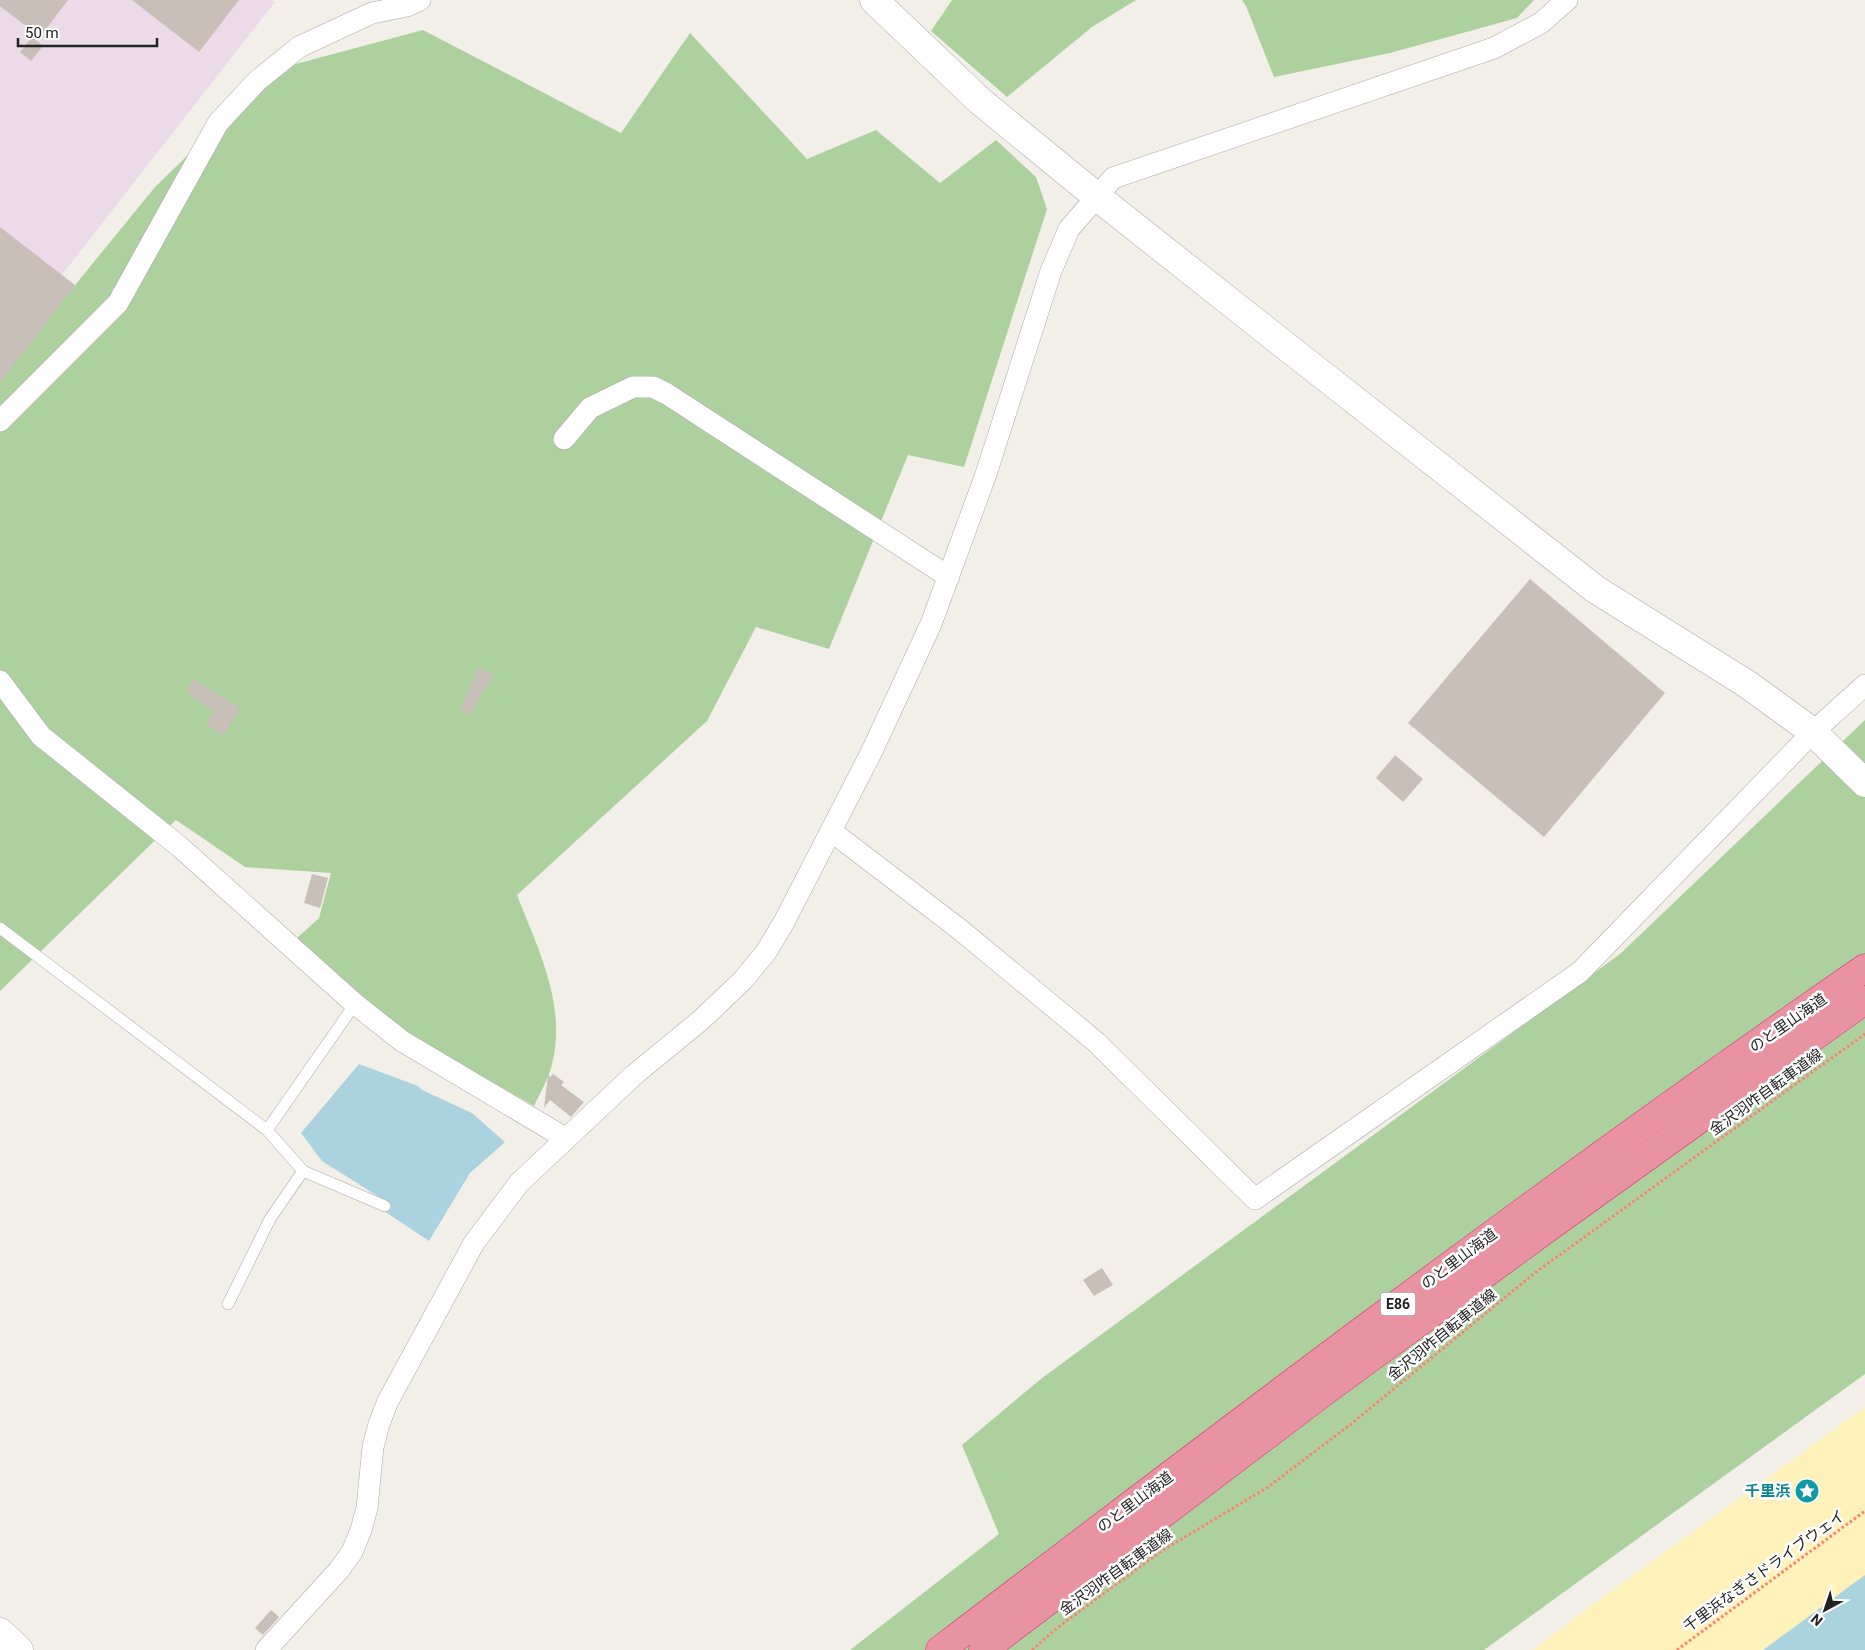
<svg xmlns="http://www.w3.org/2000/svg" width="1865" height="1650" font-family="Roboto,'Noto Sans JP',sans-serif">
<rect width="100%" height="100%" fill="#f2efe9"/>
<!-- industrial -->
<path fill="#ebdbe8" d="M0 0H272L275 2 0 354Z"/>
<!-- forest -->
<path fill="#add19e" d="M952 0H1136L1092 27 1007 97 931 31Z
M1242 0H1534L1517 18 1390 53 1274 77 1246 6Z
M423 30 621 133 690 33 807 159 876 130 940 183 996 140 1036 177 1047 209 964 467 908 455 829 649 756 627 707 721 517 895C538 949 567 1005 552 1064 549 1078 540 1093 534 1106L406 1033 296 939 319 918 331 873 245 867 176 820 0 991V377L155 187 277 69Z
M1865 720V1374L1484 1650H850L999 1534 962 1445 1042 1378 1620 954Z"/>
<!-- sand -->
<path fill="#fff1ba" d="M1865 1407V1575L1763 1650H1533L1592 1605Z"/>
<!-- water -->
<path fill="#aad3df" d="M359 1064 418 1086 422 1090 472 1113 505 1142 470 1173 429 1241 384 1211 387 1202 322 1161 301 1133Z
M1865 1575V1650H1763Z"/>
<!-- building -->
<path fill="#c7bfb8" d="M0 0H68L40 37 0 6Z
M132 0H239L199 52Z
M32 37 43 46 31 61 20 52Z
M0 227 75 285 0 383Z
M1530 579 1665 693 1544 837 1408 723Z
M478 668 493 674 487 688 485 687 470 715 460 710Z
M194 679 215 693 240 708 224 735 206 725 214 711 186 692Z
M1395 755 1423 779 1403 802 1376 778Z
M312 874 328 878 320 908 304 903Z
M553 1074 564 1082 561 1085 584 1102 571 1117 550 1100 544 1108 548 1075 550 1077Z
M1102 1268 1113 1285 1094 1296 1083 1280Z
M271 1610 279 1617 263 1635 255 1628Z"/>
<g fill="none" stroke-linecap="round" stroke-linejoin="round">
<defs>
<path id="service" d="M0 928 267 1130 303 1171 270 1219 228 1304
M267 1130 355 1004
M303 1171 385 1206"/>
<path id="minor" d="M0 421 118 303 218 123 257 81 299 47 372 13 407 6 420 0
M564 439 590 408 633 387H653L667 394 949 577
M0 681 41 736 180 847 355 1004 402 1041 565 1138
M831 831 958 928 1096 1042 1255 1199 1580 972 1813 732 1865 685
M266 1650 339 1570 352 1552 361 1530 367 1508 373 1447 379 1424 388 1401 474 1243 519 1183 634 1075 701 1020 744 979 766 952 784 922 871 753 931 624 986 474 1051 271 1069 229 1113 178 1494 48 1541 23 1567 0"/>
<path id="tertiary" d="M874 0 980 101 1096 196 1254 321 1595 589 1747 684 1813 732 1865 783
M0 1632 19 1650"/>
<path id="motorway" d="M940 1650C1244 1418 1550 1186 1865 968
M983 1650 1325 1391 1549 1227 1865 1000"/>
</defs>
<!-- service casing -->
<use href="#service" stroke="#a9a9a9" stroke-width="12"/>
<!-- minor casing -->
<use href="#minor" stroke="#a9a9a9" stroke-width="22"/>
<!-- tertiary casing -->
<use href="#tertiary" stroke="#a9a9a9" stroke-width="29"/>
<!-- motorway casing -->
<use href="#motorway" stroke="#dc2a67" stroke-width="29"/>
<!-- path -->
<path stroke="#fa8072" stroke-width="3" stroke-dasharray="2.5 2.5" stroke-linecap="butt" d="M1032 1650 1057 1628 1160 1552 1268 1487 1351 1424 1536 1272 1865 1034
M1677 1650 1865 1511"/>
<!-- service -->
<use href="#service" stroke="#fff" stroke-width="11"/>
<!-- minor -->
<use href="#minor" stroke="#fff" stroke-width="21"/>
<!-- tertiary -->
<use href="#tertiary" stroke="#fff" stroke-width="28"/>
<!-- motorway -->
<use href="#motorway" stroke="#e892a2" stroke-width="28"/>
</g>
<!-- icons -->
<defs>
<symbol id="sight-disc" viewBox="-11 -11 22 22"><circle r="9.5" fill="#0f9aa8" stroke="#fff"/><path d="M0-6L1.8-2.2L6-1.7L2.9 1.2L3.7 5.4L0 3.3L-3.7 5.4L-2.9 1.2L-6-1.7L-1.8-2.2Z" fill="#fff"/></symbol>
</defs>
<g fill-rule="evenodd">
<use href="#sight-disc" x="1793" y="1477" width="28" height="28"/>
</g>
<g text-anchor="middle" stroke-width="5" stroke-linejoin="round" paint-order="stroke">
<!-- shield labels -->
<rect fill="#fff" stroke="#646464" stroke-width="1" x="1380.5" y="1292.5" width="35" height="23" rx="4"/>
<g font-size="14" font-weight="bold" fill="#222">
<text x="1398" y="1309">E86</text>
</g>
<!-- street labels -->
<g font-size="15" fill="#222" stroke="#fff">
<text transform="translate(1788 1023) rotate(-35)" y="5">のと里山海道</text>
<text transform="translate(1766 1092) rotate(-36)" y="5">金沢羽咋自転車道線</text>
<text transform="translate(1459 1259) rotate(-37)" y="5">のと里山海道</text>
<text transform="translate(1442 1335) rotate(-39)" y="5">金沢羽咋自転車道線</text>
<text transform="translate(1135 1502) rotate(-37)" y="5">のと里山海道</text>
<text transform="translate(1764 1571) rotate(-36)" y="5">千里浜なぎさドライブウェイ</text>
<text transform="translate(1116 1572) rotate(-36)" y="5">金沢羽咋自転車道線</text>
</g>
<!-- culture labels -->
<g font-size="15" font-weight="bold" fill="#0d838f" stroke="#fff" text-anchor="end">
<text x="1790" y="1496">千里浜</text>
</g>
</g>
<!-- north arrow -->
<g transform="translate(1825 1610) rotate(220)" stroke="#ffffff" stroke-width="4" paint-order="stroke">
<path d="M0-4L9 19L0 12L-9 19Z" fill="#222222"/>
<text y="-8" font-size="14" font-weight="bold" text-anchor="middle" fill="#222222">N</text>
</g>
<!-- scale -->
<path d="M18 38v8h139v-8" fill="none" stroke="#222222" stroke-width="2.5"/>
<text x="25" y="38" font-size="15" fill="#222222" stroke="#ffffff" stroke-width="4" paint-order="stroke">50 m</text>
</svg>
